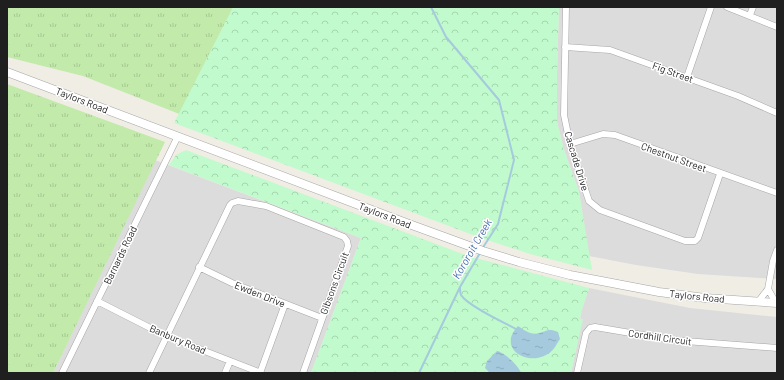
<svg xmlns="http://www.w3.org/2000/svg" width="784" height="380" font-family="Barlow,sans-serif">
<defs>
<pattern id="grass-tufts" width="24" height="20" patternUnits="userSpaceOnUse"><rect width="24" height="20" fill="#c2eaaa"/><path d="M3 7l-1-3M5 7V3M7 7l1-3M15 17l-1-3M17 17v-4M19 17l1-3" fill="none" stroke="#a6c892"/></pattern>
<pattern id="park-crowns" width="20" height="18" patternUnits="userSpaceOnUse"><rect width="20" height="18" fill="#c1facc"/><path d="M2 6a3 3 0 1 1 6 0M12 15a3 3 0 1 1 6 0" fill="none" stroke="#a5d6af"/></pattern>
<pattern id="water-ripples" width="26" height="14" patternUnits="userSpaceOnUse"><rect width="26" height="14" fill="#a5cade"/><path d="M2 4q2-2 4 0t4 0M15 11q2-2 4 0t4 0" fill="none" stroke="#8eadbe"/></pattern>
</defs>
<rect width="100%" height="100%" fill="#f0ede5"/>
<!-- residential -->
<path fill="#dddcdc" d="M559 7H777V279L698 274 636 265 589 256 579 192 564 150 557 122V72Z
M155 160 361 238 311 373H53Z
M589 288 690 308 777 317V373H571L582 319H580L582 309Z"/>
<!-- grass -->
<path fill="url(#grass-tufts)" d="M7 7H538L192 119 83 76 7 57Z
M7 84 165 142 53 373H7Z"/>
<!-- park -->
<path fill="url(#park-crowns)" d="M233 7H559L557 72V122L564 150 579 192 592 270 530 254 481 238 174 123Z
M186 150 468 256 589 288 582 309 580 319H583L571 373H311L361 238 169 165 176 155Z"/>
<!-- water -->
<path fill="url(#water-ripples)" d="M518 326C524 330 532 336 539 333 548 331 548 328 558 332L560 339C556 345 553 352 546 355 526 366 497 348 518 326Z
M497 351C504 352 519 366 521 373H490L485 368 487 361Z"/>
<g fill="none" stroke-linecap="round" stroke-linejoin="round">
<!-- stream -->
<path stroke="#a5cade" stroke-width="2" d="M431 7 446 37 499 100 514 160 498 224 482 249
M460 288C460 291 460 292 461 295 468 306 503 322 516 329
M419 373 460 287 480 253"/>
<defs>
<path id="minor" d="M566 7 564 115 570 144 589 201 600 210 685 241H695L698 238 720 174
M727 7 777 27
M750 15 753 7
M565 47 610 50 738 96 777 113
M687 77 711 7
M570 144 603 134 615 135 777 193
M199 267 232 283 322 318
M97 301 166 336 261 373
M758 302 768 289
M776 303 768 289 773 261 777 250
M62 373 178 136
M149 373 230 205 232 203 238 201 266 206 344 237 347 241 348 246 303 373
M225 373 230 361
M260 373 285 304
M577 373 586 333 590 328 595 327 672 340 777 348"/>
<path id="tertiary" d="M7 72 409 224 483 251 519 262 570 275 659 292 705 298 777 303"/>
</defs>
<!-- minor casing -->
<use href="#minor" stroke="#a6a6a6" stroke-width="7"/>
<!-- tertiary casing -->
<use href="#tertiary" stroke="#a6a6a6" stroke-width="9"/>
<!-- minor -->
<use href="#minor" stroke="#fff" stroke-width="6"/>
<!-- tertiary -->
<use href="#tertiary" stroke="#fff" stroke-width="8"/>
</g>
<g text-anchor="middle" stroke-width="3" stroke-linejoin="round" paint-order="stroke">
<!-- street labels -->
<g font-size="10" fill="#1f1f1f" stroke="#fff">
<text transform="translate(673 72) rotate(20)" y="4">Fig Street</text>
<text transform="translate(82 100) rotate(21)" y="4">Taylors Road</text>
<text transform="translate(674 157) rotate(20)" y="4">Chestnut Street</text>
<text transform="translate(577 161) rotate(73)" y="4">Cascade Drive</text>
<text transform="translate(385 215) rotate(21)" y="4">Taylors Road</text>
<text transform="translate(120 255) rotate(-64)" y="4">Barnards Road</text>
<text transform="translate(334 283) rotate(-70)" y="4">Gibsons Circuit</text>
<text transform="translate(260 294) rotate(22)" y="4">Ewden Drive</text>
<text transform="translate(697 296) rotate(6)" y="4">Taylors Road</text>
<text transform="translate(660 337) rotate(8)" y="4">Cordhill Circuit</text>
<text transform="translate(178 339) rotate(23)" y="4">Banbury Road</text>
</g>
<!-- water labels -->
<g font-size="11" font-style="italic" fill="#4a71b0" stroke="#fff">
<text transform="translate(472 249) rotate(-60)" y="4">Kororoit Creek</text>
</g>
</g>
<!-- border -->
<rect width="784" height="380" fill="none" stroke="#1f1f1f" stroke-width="16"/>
</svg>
